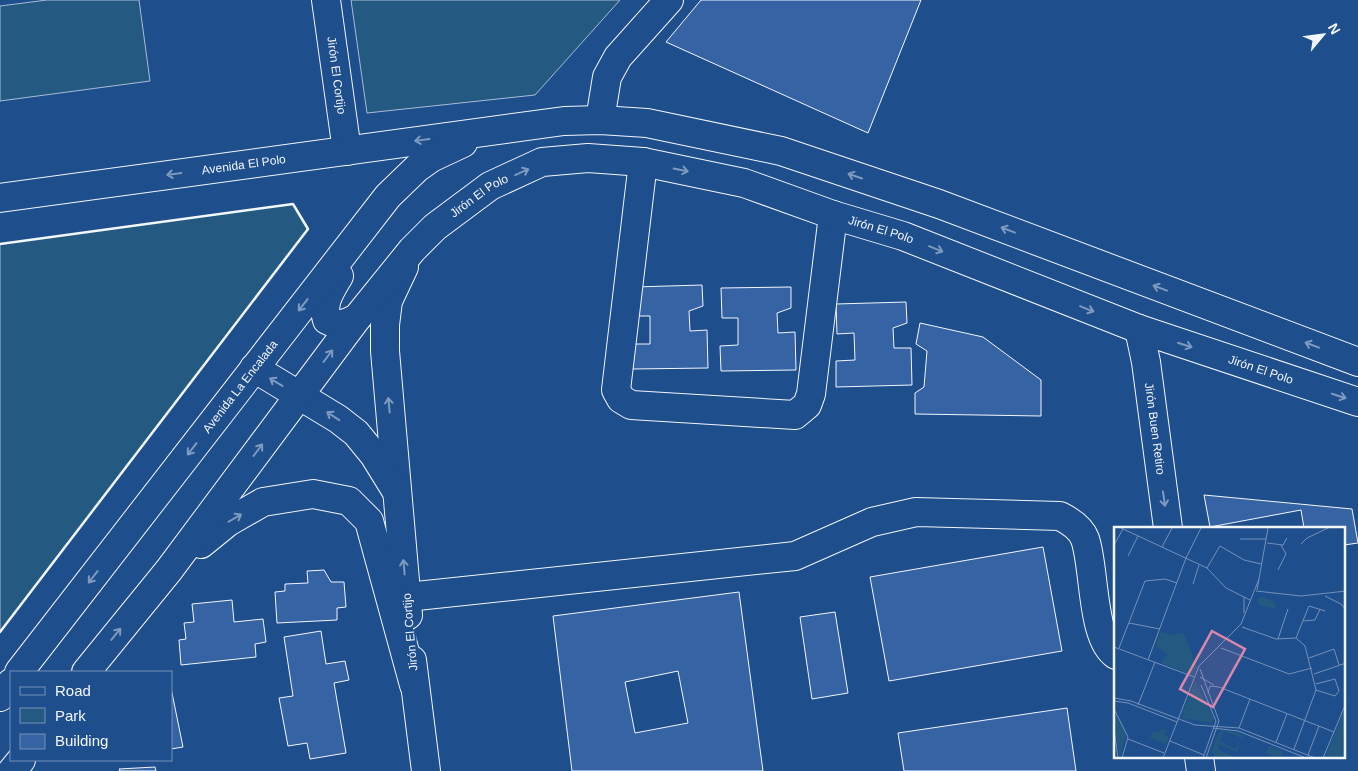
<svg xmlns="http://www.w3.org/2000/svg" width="1358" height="771" font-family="Helvetica,sans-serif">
<rect width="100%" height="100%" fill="#1f4e8c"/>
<!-- green -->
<path fill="#245a82" stroke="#a8bbd7" d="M47 0H139L150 81 0 101V6Z
M351 0H620L535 95 367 113Z
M293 204 308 229 0 632V244Z"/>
<!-- building -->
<path fill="#3563a3" stroke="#f2f6ff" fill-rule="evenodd" d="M701 0H921L868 133 666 42Z
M702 285 703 306 689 311 690 331 707 330 708 368 633 369 632 344H650V316H634L633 287Z
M791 287V308L777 313 778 333 795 332 796 370 721 371 720 346 738 345V318H722L721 288Z
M906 302 907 323 893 328 894 348H911L912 385 836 387V361L855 360 854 333 837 334 836 304Z
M920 323 983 337 1041 380V416L915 414V393L924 387 927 351 916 344Z
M1204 495 1352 509 1358 543 1344 545V528H1304L1301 510 1210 527Z
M1043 547 1062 651 889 681 870 577Z
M324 570 331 582H344L346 607 337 608V620L277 623 275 592 285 591V584L308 583 307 571Z
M739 592 763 771H572L553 616ZM678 671 688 723 635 733 625 682Z
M232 600 234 622 263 619 266 642 255 644 256 657 181 665 179 640 186 639 184 623 194 622 192 604Z
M835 612 848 693 812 699 800 617Z
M321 631 326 664 345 661 349 680 334 683 346 753 310 759 307 743 288 746 279 698 293 696 284 637Z
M171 688 183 747 171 749Z
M1067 708 1076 771H904L898 733Z
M155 767 156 771H120L119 769Z"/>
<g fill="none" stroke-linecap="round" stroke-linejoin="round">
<defs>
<g id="minor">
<path id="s1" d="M326 0 347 151"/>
<path d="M600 120 607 77 618 57 669 0"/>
<path d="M643 162 616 390 621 399 631 405 795 415 807 405 811 394 833 215"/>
<path d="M404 267 388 301 385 325V351L408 615"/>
<path id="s2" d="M1139 329 1146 362 1168 528"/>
<path d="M254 368 338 419 356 433 374 455 395 489"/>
<path d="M407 597 795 556 872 522 916 512 1060 516C1070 521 1081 528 1085 539 1095 567 1091 639 1116 655"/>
<path d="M412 660 426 771"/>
<path d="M1199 757 1201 771"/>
</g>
<g id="major">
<path id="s3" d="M0 198 564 121 600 120 647 123 781 151 939 204 1358 362"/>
<path d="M339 276C331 290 321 303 327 320 340 327 344 324 357 318"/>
<path d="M201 544 228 522 263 502 313 494 349 501 369 521 414 685"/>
<path id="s4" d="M19 672 388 196 417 168 431 158 463 143"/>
<path id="s5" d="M86 672 169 570 357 318 412 250 435 227 490 186 542 162 588 158 643 162 744 183 833 215 903 236 1139 329 1358 402"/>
<path d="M0 697 11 683"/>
<path d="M12 771 21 760"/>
</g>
</defs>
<!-- minor casing -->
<use href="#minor" stroke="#f2f6ff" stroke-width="30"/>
<!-- major casing -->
<use href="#major" stroke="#f2f6ff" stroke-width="30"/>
<!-- minor -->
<use href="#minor" stroke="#1f4e8c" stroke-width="28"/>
<!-- major -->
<use href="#major" stroke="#1f4e8c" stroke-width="28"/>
<!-- wall -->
<path stroke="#f2f6ff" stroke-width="2.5" d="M0 244 293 204 308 229 0 632"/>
</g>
<!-- one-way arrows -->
<defs><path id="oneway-shaft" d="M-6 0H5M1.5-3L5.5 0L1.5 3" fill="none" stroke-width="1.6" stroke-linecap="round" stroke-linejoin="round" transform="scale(1.25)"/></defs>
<g stroke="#7e9ac0">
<use href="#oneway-shaft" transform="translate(422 140) rotate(172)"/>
<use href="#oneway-shaft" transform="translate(681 170) rotate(11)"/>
<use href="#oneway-shaft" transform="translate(522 172) rotate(-24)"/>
<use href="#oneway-shaft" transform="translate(174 174) rotate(172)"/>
<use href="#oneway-shaft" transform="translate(855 176) rotate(-161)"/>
<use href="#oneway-shaft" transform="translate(1008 230) rotate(-159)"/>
<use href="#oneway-shaft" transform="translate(936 249) rotate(22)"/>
<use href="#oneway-shaft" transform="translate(1160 288) rotate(-159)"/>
<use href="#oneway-shaft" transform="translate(303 305) rotate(128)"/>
<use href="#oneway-shaft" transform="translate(1087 309) rotate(22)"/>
<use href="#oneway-shaft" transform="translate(1185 345) rotate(18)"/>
<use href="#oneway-shaft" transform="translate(1312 345) rotate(-159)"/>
<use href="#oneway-shaft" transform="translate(328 356) rotate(-53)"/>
<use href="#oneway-shaft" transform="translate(276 382) rotate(-149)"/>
<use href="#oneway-shaft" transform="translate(1339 396) rotate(18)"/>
<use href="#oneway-shaft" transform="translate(389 405) rotate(-95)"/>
<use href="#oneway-shaft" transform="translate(333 416) rotate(-147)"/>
<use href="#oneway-shaft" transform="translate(192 449) rotate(128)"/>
<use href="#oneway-shaft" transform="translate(258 450) rotate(-53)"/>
<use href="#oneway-shaft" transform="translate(1164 499) rotate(82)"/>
<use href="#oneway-shaft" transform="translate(235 518) rotate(-30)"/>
<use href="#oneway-shaft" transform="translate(404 567) rotate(-95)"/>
<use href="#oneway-shaft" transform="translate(93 577) rotate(128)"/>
<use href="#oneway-shaft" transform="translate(116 634) rotate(-51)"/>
</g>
<g text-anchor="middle" stroke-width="4" stroke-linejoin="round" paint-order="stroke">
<!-- street labels -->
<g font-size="12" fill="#f2f6ff" stroke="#1f4e8c">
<text dy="4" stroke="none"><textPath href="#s1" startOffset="76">Jirón El Cortijo</textPath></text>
<text dy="4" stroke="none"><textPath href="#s3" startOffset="246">Avenida El Polo</textPath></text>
<text dy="4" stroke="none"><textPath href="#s5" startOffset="620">Jirón El Polo</textPath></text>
<text dy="4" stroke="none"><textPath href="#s5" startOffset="1041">Jirón El Polo</textPath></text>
<text dy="4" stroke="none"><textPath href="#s5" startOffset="1446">Jirón El Polo</textPath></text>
<text dy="4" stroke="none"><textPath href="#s4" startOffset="361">Avenida La Encalada</textPath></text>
<text dy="4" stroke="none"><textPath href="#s2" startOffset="101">Jirón Buen Retiro</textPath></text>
<text transform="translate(410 632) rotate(-95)" y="4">Jirón El Cortijo</text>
</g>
</g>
<!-- overview -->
<g transform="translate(1114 527)">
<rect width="231" height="231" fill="#1f4e8c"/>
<path d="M149 70 161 75 162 82 144 78 143 72ZM47 105 57 108 70 106 83 141 79 149 47 136 53 127 41 119ZM81 154 100 192 98 196 67 191ZM230 183 231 231H211ZM0 184 12 207 6 231 0 197ZM47 202 53 204 51 208 55 210 52 217 36 211 39 204 45 206ZM109 203 119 205 129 208 128 211 110 204 106 214 121 222 127 213 123 225 106 218 104 222 121 231H99L100 226 97 225 105 205ZM155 219 169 224 166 231 151 226 149 231Z" fill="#245a82"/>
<path fill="none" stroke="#7391ba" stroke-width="1" d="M7 1 93 41 112 61 136 73M126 12H152M153 16 169 18 173 11M187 17 193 11 214 1M0 18 9 2M48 20 58 1M14 29 24 9M93 41 106 19 130 33 147 37M164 43 172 27 167 18M79 57 85 38M143 63 154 1M142 64 187 69 232 64M211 69 227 77 232 83M130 70V86M189 94 201 93 206 82M15 96 46 102M128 100 162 112 182 111 191 119 202 163 180 222M182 111 195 79 211 84M164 112 174 82M0 120 80 150M5 121 31 54 51 52 63 56M107 121 175 147 198 141M195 131 220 122 225 138M34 133 72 31 87 1M86 142 105 194 92 231M200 147 232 136M86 150 100 158M87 158 102 194 89 231M105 160 220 205M202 163 221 169 225 164 221 152 202 157M94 166 96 159 105 160M0 171 17 174 81 198 125 201 201 231M0 174 14 176 63 195M24 178 41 135M0 182 14 210 8 231M99 201 124 204 192 231M125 201 136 172M0 202 4 231M14 212 50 226M56 214 90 228M162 215 173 187M194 228 205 199M49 231 85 139 127 97 145 52M209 231 232 176"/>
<path fill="#da87ad" fill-opacity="0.15" stroke="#da87ad" stroke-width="2.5" d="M98 104 131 122 99 180 66 162Z"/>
<rect width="231" height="231" fill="none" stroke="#f2f6ff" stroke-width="2.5"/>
</g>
<!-- legend -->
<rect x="10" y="671" width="162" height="90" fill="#1f4e8c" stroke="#7391ba"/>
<rect x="20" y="687" width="25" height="8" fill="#1f4e8c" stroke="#7391ba"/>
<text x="55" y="696" font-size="15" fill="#f2f6ff">Road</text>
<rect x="20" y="708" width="25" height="15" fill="#245a82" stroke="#7391ba"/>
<text x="55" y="721" font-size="15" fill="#f2f6ff">Park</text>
<rect x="20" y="734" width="25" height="15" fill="#3563a3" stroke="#7391ba"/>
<text x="55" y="746" font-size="15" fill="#f2f6ff">Building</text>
<!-- north arrow -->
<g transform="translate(1323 35) rotate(61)" stroke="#1f4e8c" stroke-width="4" paint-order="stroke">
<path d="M0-4L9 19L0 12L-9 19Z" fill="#f2f6ff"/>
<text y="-8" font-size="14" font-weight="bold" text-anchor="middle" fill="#f2f6ff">N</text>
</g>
</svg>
